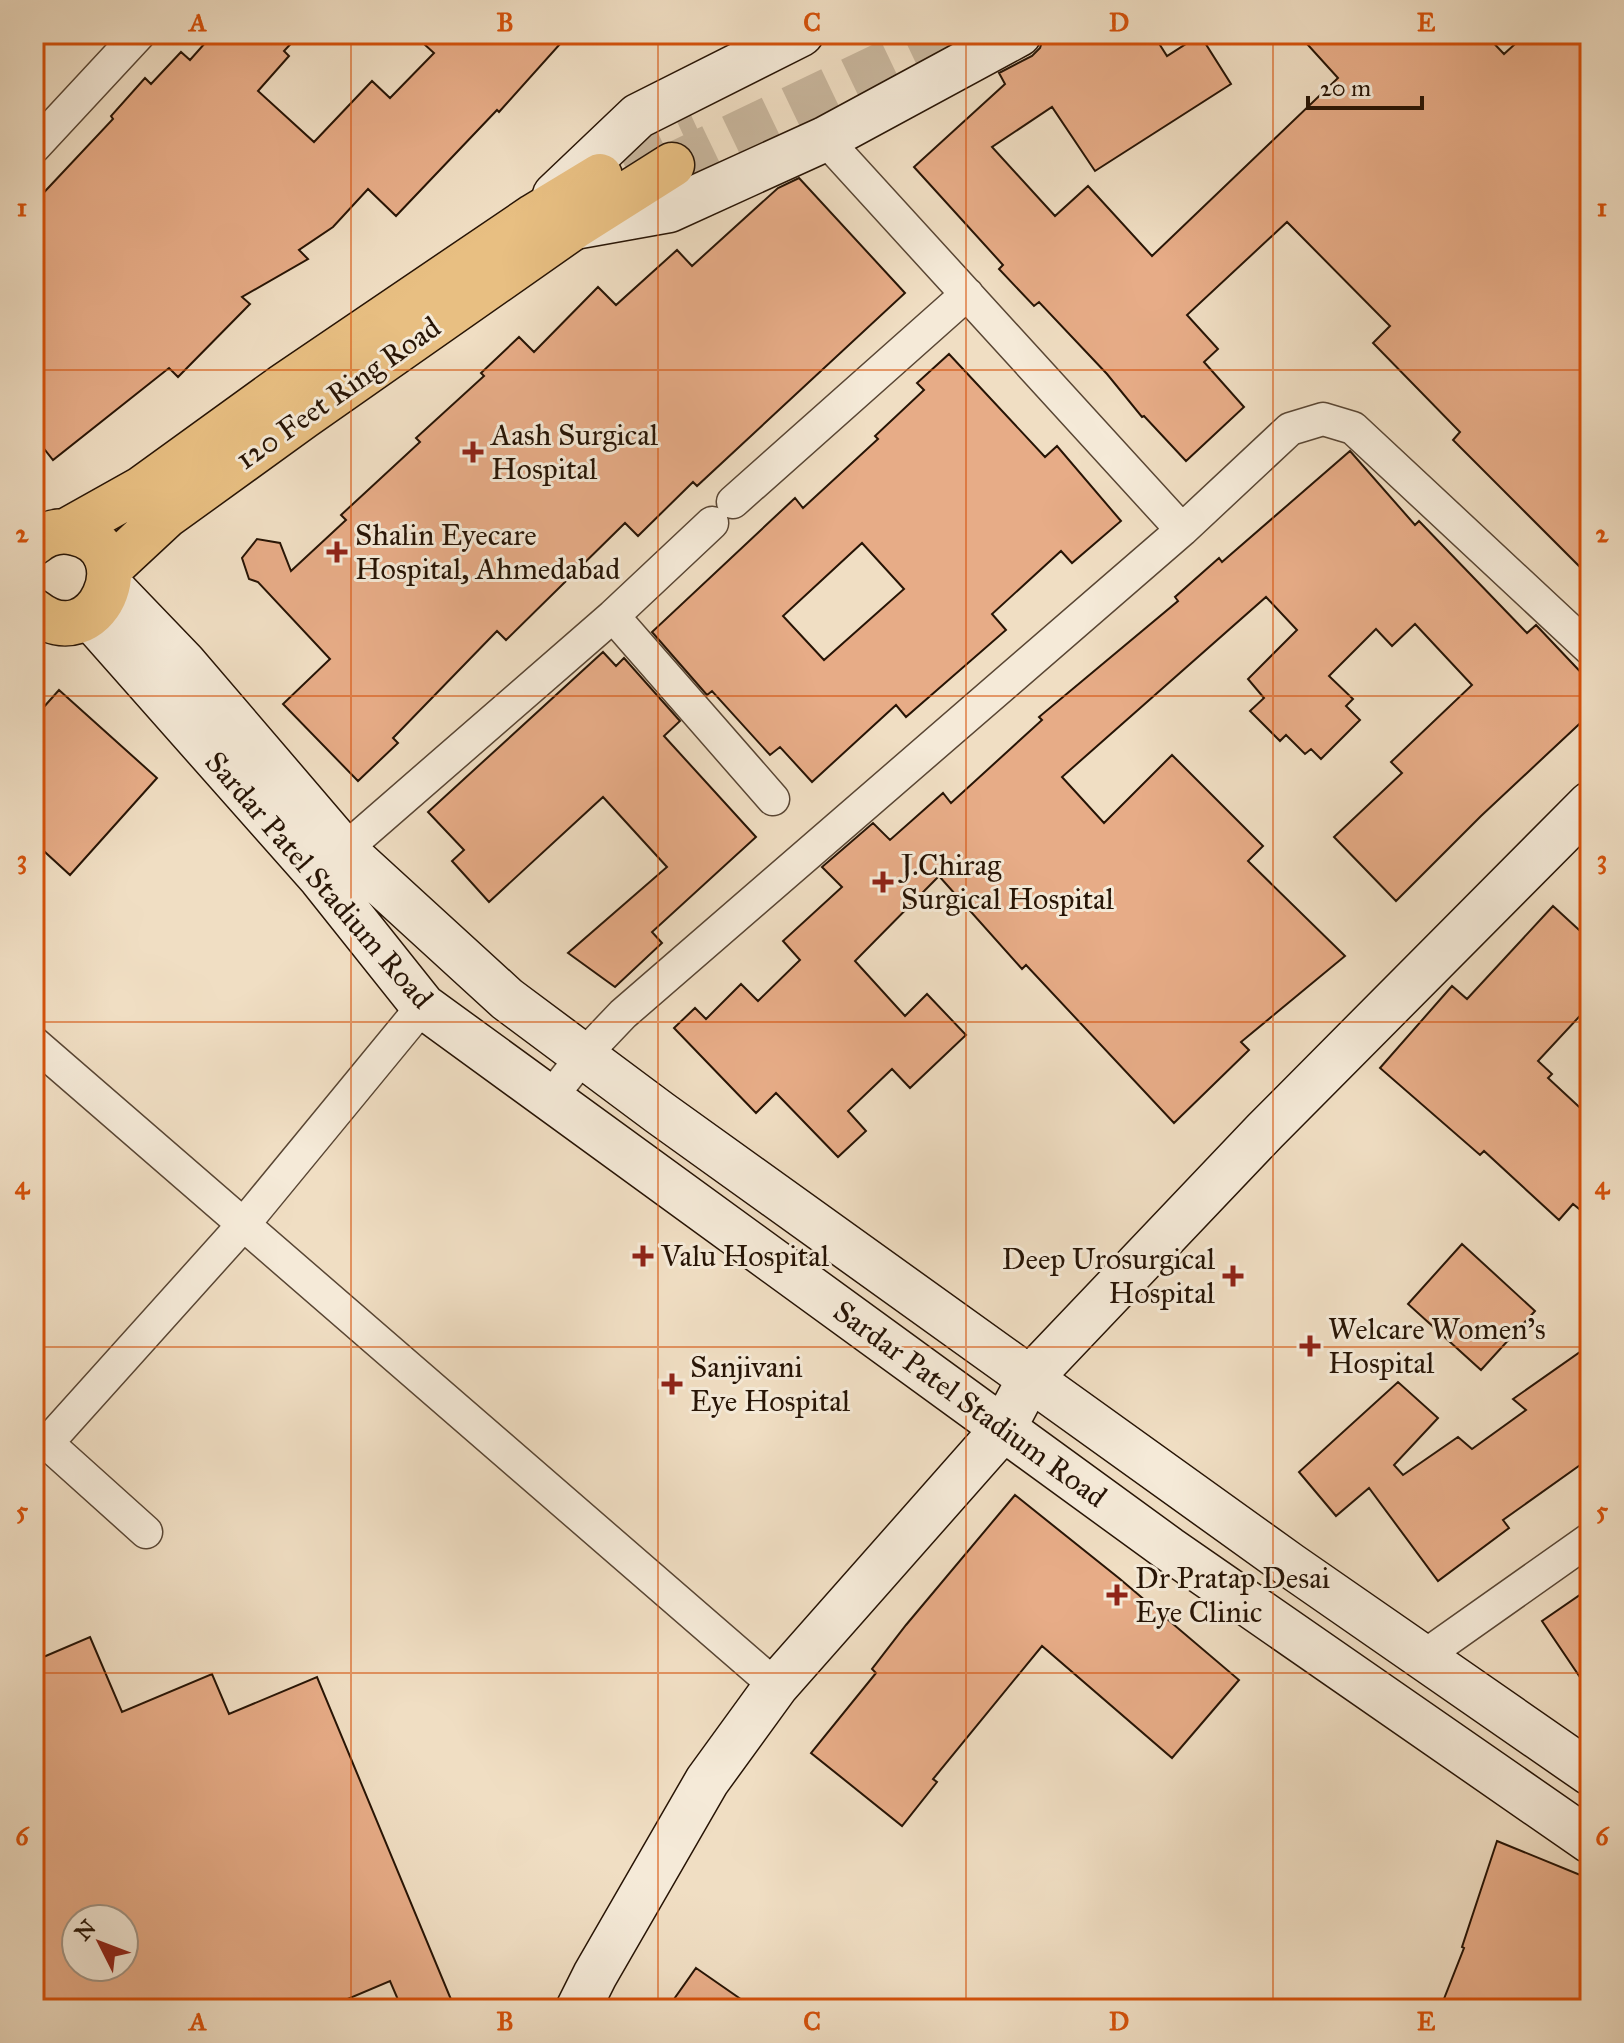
<svg xmlns="http://www.w3.org/2000/svg" width="1624" height="2043" font-family="'IM FELL Great Primer',serif">
<rect width="100%" height="100%" fill="#f0dec3"/>
<filter id="stains"><feTurbulence type="fractalNoise" baseFrequency=".0025" numOctaves="4"/><feColorMatrix values="0 0 0 0 .2 0 0 0 0 .09 0 0 0 0 .02 0 0 0 .5 -.17"/></filter>
<radialGradient id="worn" r=".72"><stop offset=".6" stop-color="#630" stop-opacity="0"/><stop offset="1" stop-color="#630" stop-opacity=".3"/></radialGradient>
<!-- building -->
<path fill="#e7ac87" stroke="#271405" stroke-width="2" fill-rule="evenodd" d="M213 34H300L284 51 289 56 258 91 314 142 372 81 390 98 434 53 413 34H569L499 112 497 110 396 216 368 189 333 227 299 250 308 259 242 297 250 304 178 377 169 368 53 460 34 436V203L113 119 111 116 145 78 151 84 181 52 190 60Z
M1051 34H1153L1167 56 1200 35 1231 84 1095 171 1052 107 992 147 1055 216 1088 186 1152 256 1338 78 1298 34H1485L1504 54 1526 34H1590V577L1453 440 1460 432 1373 343 1390 326 1287 222 1187 315 1218 349 1204 362 1244 407 1186 461 1144 416 1142 417 1107 374 1039 302 1034 306 999 269 1003 265 914 167 1005 84 999 73 1032 56 1040 48 1043 39Z
M799 178 905 293 697 486 693 482 638 536 625 523 506 640 497 631 393 738 398 743 358 781 283 704 330 659 258 582 249 579 242 558 257 539 280 543 291 571 346 520 341 515 420 442 416 438 484 376 481 373 519 337 534 352 598 287 616 305 677 250 692 266 778 188Z
M949 354 1045 457 1057 446 1121 521 1072 563 1061 551 992 614 1006 630 906 717 896 705 812 782 780 747 770 755 712 691 707 695 652 632 795 498 803 508 878 439 875 436 924 390 917 383ZM862 543 904 589 824 660 783 616Z
M1350 451 1415 525 1419 521 1527 633 1536 625 1590 682V714L1481 816 1396 901 1334 837 1402 773 1391 762 1472 685 1415 624 1392 646 1376 629 1329 676 1353 699 1346 706 1360 720 1321 759 1311 749 1305 754 1286 735 1280 741 1250 711 1264 698 1248 679 1297 630 1266 597 1062 777 1104 823 1172 755 1263 846 1248 861 1345 956 1241 1042 1249 1050 1174 1123 1026 965 1022 969 939 876 855 961 905 1016 927 994 966 1035 910 1088 892 1069 848 1111 866 1131 838 1157 776 1093 756 1113 674 1028 695 1008 706 1019 741 984 758 1001 800 960 783 941 842 887 822 867 873 823 890 840 943 793 951 803 1042 720 1039 717 1178 601 1175 597 1219 558 1222 562Z
M603 652 616 666 624 658 680 721 664 736 756 837 652 932 662 943 615 987 568 953 667 867 603 797 489 902 452 861 464 850 428 812Z
M59 690 157 778 70 875 34 842V718Z
M1553 906 1590 940V1005L1538 1061 1552 1074 1548 1078 1590 1117V1218L1573 1204 1559 1220 1484 1151 1480 1155 1380 1068 1452 986 1467 999Z
M1462 1244 1535 1311 1481 1370 1408 1304Z
M1590 1345V1458L1503 1520 1509 1528 1438 1581 1369 1488 1336 1516 1299 1472 1398 1382 1438 1418 1394 1465 1403 1475 1458 1437 1472 1449 1526 1410 1513 1399Z
M1015 1495 1120 1579 1239 1680 1172 1758 1042 1646 933 1779 937 1782 902 1826 811 1753 876 1673 872 1669 906 1625Z
M1590 1588V1692L1542 1621Z
M90 1637 122 1712 212 1674 229 1714 317 1677 455 2009H402L390 1981 324 2009H34V1661ZM76 1919H124V1967H76Z
M1497 1841 1590 1879V2009H1440L1464 1948 1462 1947Z
M696 1968 755 2009H667Z"/>
<g fill="none" stroke-linecap="round" stroke-linejoin="round">
<!-- primary-tunnel -->
<path stroke="#c8b69d" stroke-width="44" stroke-dasharray="44 22" stroke-linecap="butt" d="M623 162 697 128
M672 165 946 34"/>
<defs>
<path id="street" d="M825 139 1182 530
M34 147 139 34
M733 502 967 294
M613 616 773 799
M331 866 344 850 613 616 712 523
M34 1043 776 1686
M551 1097 583 1056 623 1014 1182 530 1290 429 1323 419 1353 428 1590 649
M34 1433 47 1443 243 1225 423 1006
M47 1443 146 1532
M1423 1657 1590 1539"/>
<path id="secondary" d="M555 195 638 116 801 34
M574 227 669 210 825 139 1019 34
M109 585 184 663 344 850 507 999 660 1113 1290 1565 1590 1773
M89 616 321 878 423 1006 1169 1549 1590 1841
M578 2009 595 1975 707 1781 776 1686 1003 1429 1030 1378 1265 1131 1590 804"/>
<path id="primary" d="M66 531 141 489 282 387 534 216 600 176
M34 543C46 533 60 529 75 533 144 548 97 660 34 611
M109 569 166 516 303 417 574 227 672 165"/>
</defs>
<!-- street casing -->
<use href="#street" stroke="#594634" stroke-width="35"/>
<!-- secondary casing -->
<use href="#secondary" stroke="#271405" stroke-width="47"/>
<!-- primary casing -->
<use href="#primary" stroke="#271405" stroke-width="47"/>
<!-- street -->
<use href="#street" stroke="#f5ead8" stroke-width="32"/>
<!-- secondary -->
<use href="#secondary" stroke="#f5ead8" stroke-width="44"/>
<!-- primary -->
<use href="#primary" stroke="#e8bf82" stroke-width="44"/>
</g>
<!-- grid -->
<path fill="none" stroke="#d5520b" stroke-width="2" stroke-opacity="0.55" d="M351 34V2009M658 34V2009M966 34V2009M1273 34V2009M34 370H1590M34 696H1590M34 1022H1590M34 1347H1590M34 1673H1590"/>
<!-- markers -->
<g fill="#8f2418" stroke="#f5ead8" stroke-width="3">
<path d="M469 440h8v8h8v8h-8v8h-8v-8h-8v-8h8z"/>
<path d="M333 540h8v8h8v8h-8v8h-8v-8h-8v-8h8z"/>
<path d="M879 870h8v8h8v8h-8v8h-8v-8h-8v-8h8z"/>
<path d="M639 1244h8v8h8v8h-8v8h-8v-8h-8v-8h8z"/>
<path d="M1229 1264h8v8h8v8h-8v8h-8v-8h-8v-8h8z"/>
<path d="M1306 1334h8v8h8v8h-8v8h-8v-8h-8v-8h8z"/>
<path d="M668 1372h8v8h8v8h-8v8h-8v-8h-8v-8h8z"/>
<path d="M1113 1583h8v8h8v8h-8v8h-8v-8h-8v-8h8z"/>
</g>
<g text-anchor="middle" stroke-width="6" stroke-linejoin="round" paint-order="stroke">
<!-- street labels -->
<g font-size="30" fill="#271405" stroke="#f5ead8">
<text transform="translate(338 393) rotate(-35)" y="10">120 Feet Ring Road</text>
<text transform="translate(319 880) rotate(49)" y="10">Sardar Patel Stadium Road</text>
<text transform="translate(970 1404) rotate(36)" y="10">Sardar Patel Stadium Road</text>
</g>
<!-- poi labels -->
<g font-size="30" fill="#271405" stroke="#f5ead8" text-anchor="start">
<text x="491" y="445">Aash Surgical<tspan x="491" dy="34">Hospital</tspan></text>
<text x="355" y="545">Shalin Eyecare<tspan x="355" dy="34">Hospital, Ahmedabad</tspan></text>
<text x="901" y="875">J.Chirag<tspan x="901" dy="34">Surgical Hospital</tspan></text>
<text x="661" y="1266">Valu Hospital</text>
<text x="1215" y="1269" text-anchor="end">Deep Urosurgical<tspan x="1215" dy="34">Hospital</tspan></text>
<text x="1328" y="1339">Welcare Women's<tspan x="1328" dy="34">Hospital</tspan></text>
<text x="690" y="1377">Sanjivani<tspan x="690" dy="34">Eye Hospital</tspan></text>
<text x="1135" y="1588">Dr Pratap Desai<tspan x="1135" dy="34">Eye Clinic</tspan></text>
</g>
</g>
<!-- margin -->
<rect width="1624" height="2043" fill="none" stroke="#f0dec3" stroke-width="88"/>
<!-- north arrow -->
<g transform="translate(100 1943) rotate(312)"><circle r="38" fill="#f5ead8" stroke="#a39484" stroke-width="2"/>
<path d="M0-6L14 30L0 20L-14 30Z" fill="#8f2418"/>
<text y="-12" font-size="22" font-weight="bold" text-anchor="middle" fill="#271405">N</text>
</g>
<!-- scale -->
<path d="M1308 96v12h114v-12" fill="none" stroke="#271405" stroke-width="4"/>
<text x="1320" y="96" font-size="24" fill="#271405" stroke="#f5ead8" stroke-width="6" paint-order="stroke">20 m</text>
<rect x="44" y="44" width="1536" height="1955" fill="none" stroke="#d5520b" stroke-width="3"/>
<g font-size="26" text-anchor="middle" font-weight="bold" fill="#d5520b">
<text x="198" y="31">A</text>
<text x="505" y="31">B</text>
<text x="812" y="31">C</text>
<text x="1119" y="31">D</text>
<text x="1426" y="31">E</text>
<text x="22" y="216">1</text>
<text x="1602" y="216">1</text>
<text x="22" y="542">2</text>
<text x="1602" y="542">2</text>
<text x="22" y="868">3</text>
<text x="1602" y="868">3</text>
<text x="22" y="1194">4</text>
<text x="1602" y="1194">4</text>
<text x="22" y="1519">5</text>
<text x="1602" y="1519">5</text>
<text x="22" y="1845">6</text>
<text x="1602" y="1845">6</text>
<text x="198" y="2030">A</text>
<text x="505" y="2030">B</text>
<text x="812" y="2030">C</text>
<text x="1119" y="2030">D</text>
<text x="1426" y="2030">E</text>
</g>
<rect width="100%" height="100%" filter="url(#stains)"/>
<rect width="100%" height="100%" fill="url(#worn)"/>
</svg>
